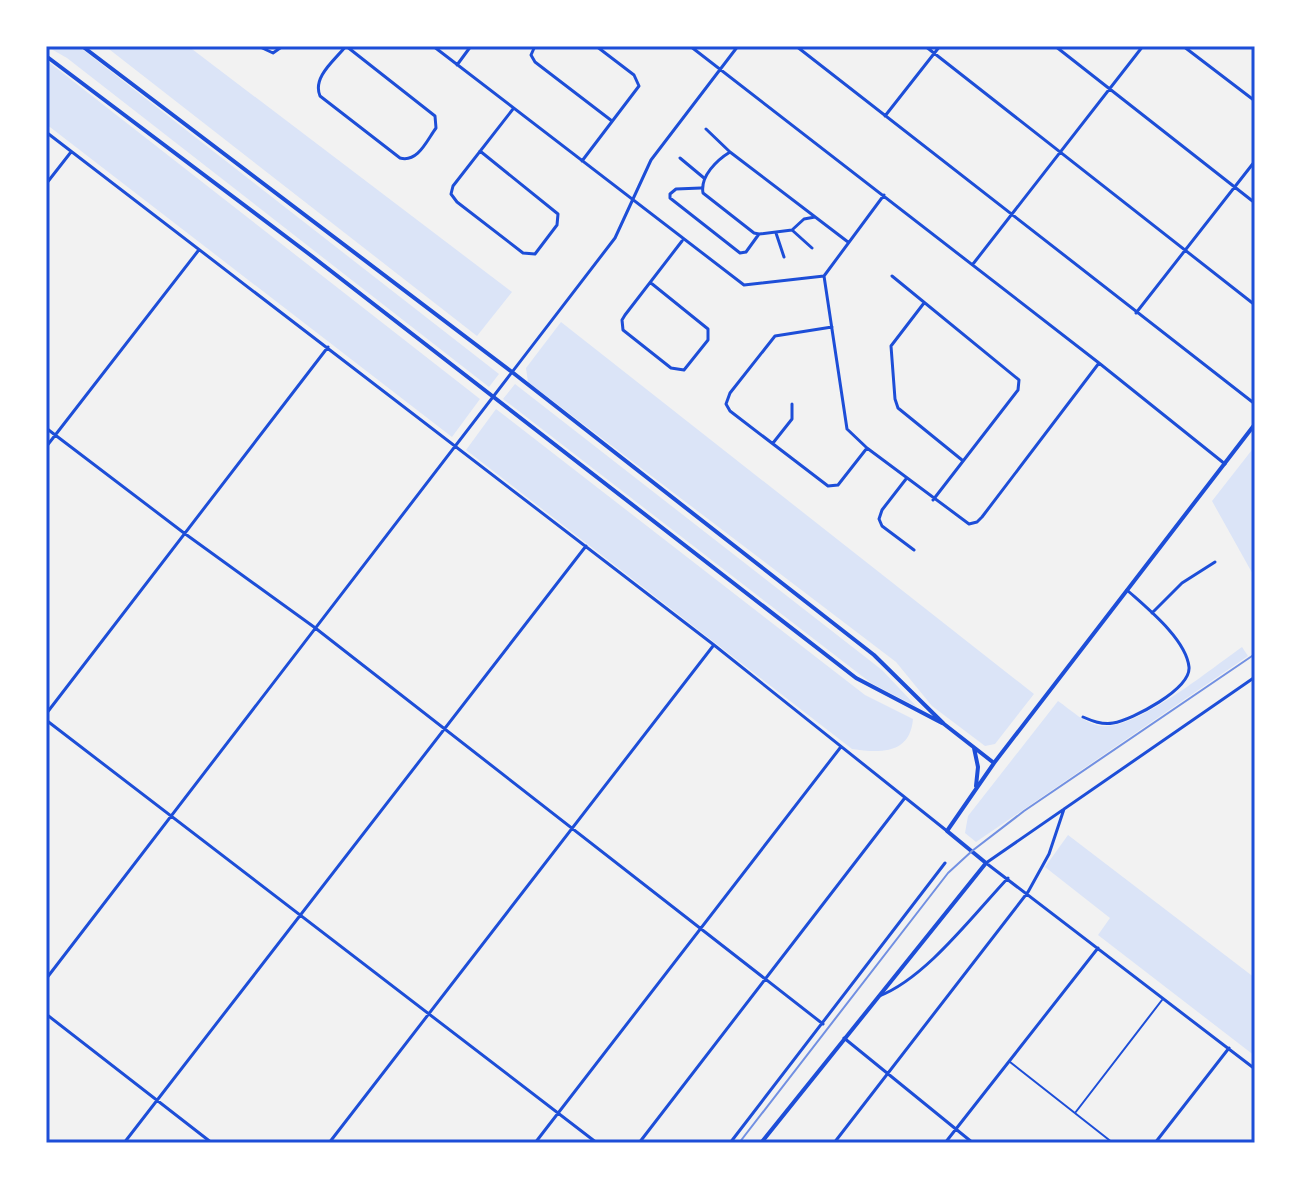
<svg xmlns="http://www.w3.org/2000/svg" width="1301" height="1189" font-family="Cabin,sans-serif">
<rect width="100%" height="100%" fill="#f2f2f2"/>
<!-- green -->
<path fill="#dbe4f7" d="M46 46H74L82 49 499 374 489 387 67 58Z
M105 46H188L512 292 477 336Z
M46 60 480 399 452 437 46 124Z
M561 322 1034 694 995 744 985 746 932 706 896 662 528 382 526 368Z
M515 384 882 670 917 707 871 683 503 399Z
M496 409 865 695 913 719C910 755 879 753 852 749L466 450Z
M1255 446V578L1212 501Z
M1242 647 1248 656 976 842 965 833 968 816 1058 701C1071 710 1085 724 1101 726 1135 731 1212 668 1242 647Z
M1068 835 1255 978V1056L1098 935 1110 918 1045 867Z"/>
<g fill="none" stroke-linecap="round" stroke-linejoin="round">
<!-- service -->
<path stroke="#1d4ed8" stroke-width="2" d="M1010 1062 1113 1143
M1075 1113 1162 1000"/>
<!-- minor -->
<path stroke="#1d4ed8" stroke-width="3" d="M258 46 273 53 283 46
M346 46 435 116 436 128C427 140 418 163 400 158L320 96C312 77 335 60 346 46Z
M433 46 744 285 824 276 884 195
M535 46 531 55 535 62 612 121
M690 46 1099 363 1225 464
M796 46 1255 404
M925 46 1255 305
M1055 46 1255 203
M1183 46 1255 101
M457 65 471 46
M885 116 940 46
M706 129 730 152 848 242
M46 132 714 645 947 831
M480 151 558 214 557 225 535 254 523 253 457 202 451 194 453 186 513 109
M730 152C717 160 700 176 703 193L754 233 759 234 792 230 804 219 815 217
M680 158 704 178
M582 161 639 86 634 75 596 46
M46 184 71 152
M701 188 676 189 670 194V198L740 253 746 252 759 234
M792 230 812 248
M776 233 784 257
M973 264 1143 46
M824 276 847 429 867 448 969 524 977 522 982 517 1099 363
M892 276 1019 380 1018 390 933 500
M651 283 708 329V340L684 370 671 368 623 330 622 320 625 315 682 241
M924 303 891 346 895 399 898 408 962 460
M1136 313 1255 161
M832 327 775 336 730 393 726 404 730 411 828 486 838 485 867 448
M46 428 184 533 314 627 823 1024
M773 443 792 419V404
M46 447 198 251
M906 479 882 510 879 519 882 526 914 550
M1152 613 1182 583 1215 562
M1255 677 986 863 1255 1069
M46 714 328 347
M1083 717C1092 721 1102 725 1113 723 1132 720 1191 689 1189 667 1186 639 1147 608 1127 590
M46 720 597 1143
M46 979 615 238 651 160 738 46
M879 996C925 979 974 914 1008 878
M46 1014 212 1143
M844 1038 973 1143
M124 1143 586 546
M329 1143 713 646
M535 1143 840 748
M639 1143 904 799
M730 1143 945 863
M834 1143 1028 892 1049 854 1064 809
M945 1143 1098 948
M1155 1143 1229 1048"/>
<!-- tertiary -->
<path stroke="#1d4ed8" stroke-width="4" d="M82 46 512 372 874 655 944 724 994 763
M46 56 309 254 856 678 942 723
M974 748 978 767 976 786
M761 1143 986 863 947 831 994 763 1255 424"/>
<!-- rail -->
<path stroke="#7290e2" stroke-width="2" d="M739 1143 948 873 972 851 1024 811 1255 654"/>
</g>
<!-- border -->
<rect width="1301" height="1189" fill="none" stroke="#ffffff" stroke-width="96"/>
<rect x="48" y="48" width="1205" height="1093" fill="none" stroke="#1d4ed8" stroke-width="3"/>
</svg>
